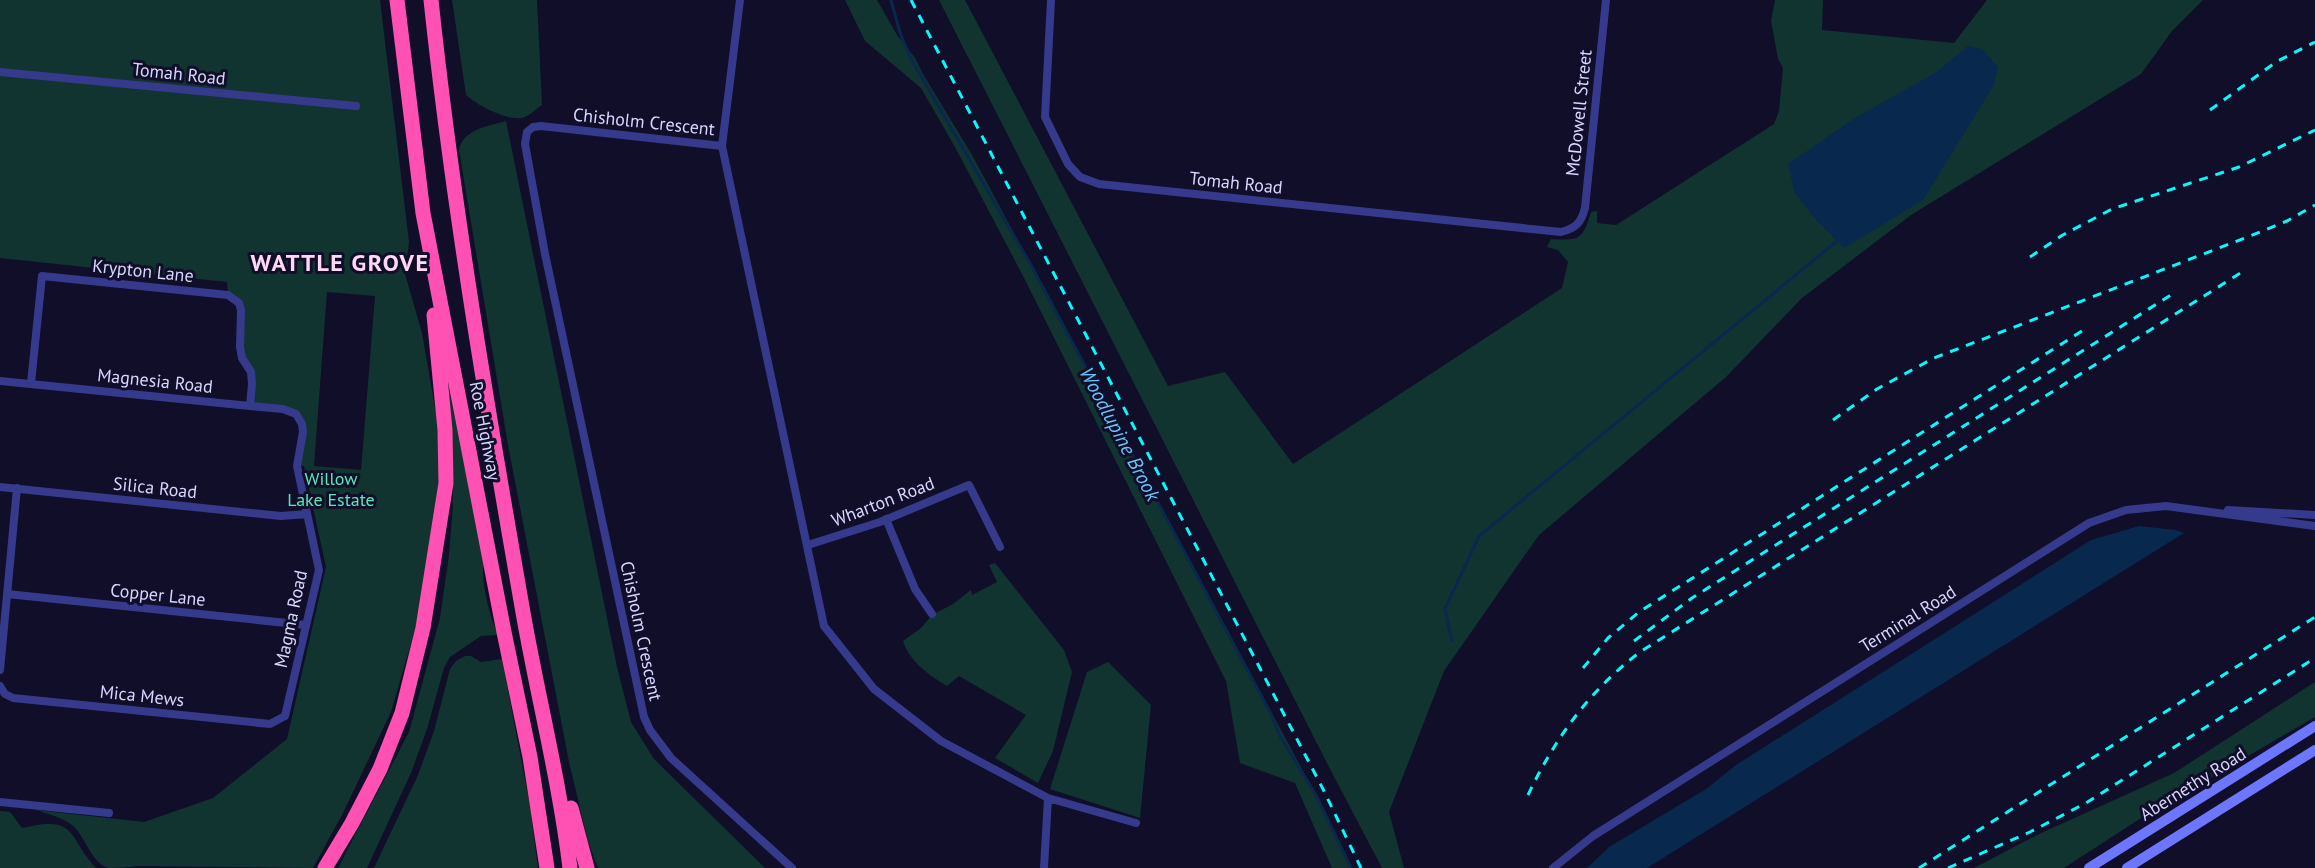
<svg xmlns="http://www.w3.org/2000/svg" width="2315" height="868" font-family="'PT Sans',sans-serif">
<rect width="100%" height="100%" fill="#100e29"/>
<!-- green -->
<path fill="#113430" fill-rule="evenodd" d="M0 0H380L409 242 405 274 422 333 437 419 440 472 419 616 391 712 343 813 313 868 138 866C128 867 118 868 109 868 91 864 85 835 72 825 61 817 48 814 36 810L144 822 213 798 287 739 326 567 304 466H297L303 432 296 414 250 406 252 384 242 358 241 310 228 295 227 282 0 258ZM327 292 375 296 361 470 314 466Z
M452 0H537L542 105C536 109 528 117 522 118 507 121 477 105 466 95Z
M845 0H877L897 35 915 58 923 74 972 155 1316 795 1351 868H1332L1295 783 1240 763 1226 681 1022 274 955 147 921 88 865 41Z
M939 0H965L1168 386 1225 372 1293 464 1562 288 1568 262 1558 250 1547 247 1551 239C1580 241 1583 239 1591 212L1597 211V223L1616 225 1774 124 1779 111 1783 68 1778 59 1771 21 1775 0H1823L1822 30 1954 43 1987 0H2203L2172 31 2141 74 1911 215 1802 298 1726 377 1539 535 1444 671 1389 812 1404 868H1382L1329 767Z
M506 121 617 667 631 722 654 759 765 868H598L588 841 569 762 508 445 459 150C463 129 489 126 506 121Z
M445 370 484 561C480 580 490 617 498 635L481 636 450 657 444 668 427 729 411 773 367 868H338L409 732 440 618 449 555 453 503V445Z
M995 563 1064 650 1072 672 1053 751 1038 783 995 758 1026 715 959 676 947 686C930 676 909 661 903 641L921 628 932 615 953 604 971 590 972 595 997 582 989 565Z
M465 656H471L481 662 502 659 530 806 538 868H374L418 775 434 731 450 669 456 661Z
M1108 662 1151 705 1140 818 1050 789 1087 672Z
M2315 682V717L2138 820 2064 868H1974L2039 834 2174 773Z
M0 811 10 812 22 828C77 815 66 834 96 868H0Z"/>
<!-- water -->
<path fill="#08284e" d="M1968 46 1982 49 1998 67 1994 85 1923 200 1844 248 1815 219 1795 193 1788 164 1855 118 1935 73Z
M2139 526 2176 530 2184 533 1647 868H1587L1609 847 1706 789 1736 765 2091 540Z"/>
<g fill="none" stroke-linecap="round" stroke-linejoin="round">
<!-- stream -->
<path stroke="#08284e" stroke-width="3" d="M891 0 900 33 911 59 1031 265 1270 712 1280 736 1316 795 1351 868
M1452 641 1445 609 1479 536 1837 241"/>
<!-- street -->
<path stroke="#363a8c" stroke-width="8" d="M1051 0 1045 117 1068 164 1080 177 1099 184 1561 232C1576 228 1581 223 1585 208L1606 0
M0 72 356 106
M722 146 740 0
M0 381 250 406 283 409 296 414 302 424 303 432 297 466 319 570 285 716 270 724 13 698 5 694 0 686
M31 383 42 276 228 295 239 303 241 310 240 347 242 358 251 372 252 384 250 406
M0 487 281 516 307 514
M2228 510 2315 515
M886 519 915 589 932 614
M808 545 880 522 969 485 1000 547
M7 594 306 625
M0 670 17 488
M1048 798 1136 823
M0 802 109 813
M792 868 671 758 650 730 644 717 545 254 525 144 527 132 533 127 541 126 722 146 824 626 874 689 941 741 1048 798 1044 868
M1553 868 1593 836 2089 523 2126 510 2166 506 2315 526"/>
<!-- secondary -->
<path stroke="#6d76ff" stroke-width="10" d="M2089 868 2315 726
M2127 868 2315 750"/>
<!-- highway -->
<path stroke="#ff51b3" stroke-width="15" d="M397 0 423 213 504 632 530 757 547 868
M431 0C453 207 488 413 524 618 539 702 560 784 570 868
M571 808 587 868
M325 868 352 823 380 769 402 713 423 628 446 483 445 430 434 315"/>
<!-- rail -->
<path stroke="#02fbff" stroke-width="3" stroke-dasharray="9 8" stroke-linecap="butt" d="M911 0 1323 789 1361 868
M2210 110 2276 62 2315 42
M2030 257 2061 236 2112 209 2239 167 2315 130
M1833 420 1877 389 1934 358 2250 236 2287 221 2315 205
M1634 641 1692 598 2174 293
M1583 668 1608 638 1639 612 2082 331
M1528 795C1555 738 1590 690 1640 652L2242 272
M1919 868 2315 617
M1948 868 2030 832 2086 803 2315 658"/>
</g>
<g text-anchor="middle" stroke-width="6" stroke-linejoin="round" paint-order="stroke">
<!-- street labels -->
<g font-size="18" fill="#d8d6ff" stroke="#100e29">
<text transform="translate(179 74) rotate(6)" y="6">Tomah Road</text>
<text transform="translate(1579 113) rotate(-84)" y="6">McDowell Street</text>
<text transform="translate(644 122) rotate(6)" y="6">Chisholm Crescent</text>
<text transform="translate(1236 183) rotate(6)" y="6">Tomah Road</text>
<text transform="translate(143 271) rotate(6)" y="6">Krypton Lane</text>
<text transform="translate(155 381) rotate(6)" y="6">Magnesia Road</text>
<text transform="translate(485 431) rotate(79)" y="6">Roe Highway</text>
<text transform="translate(155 488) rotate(6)" y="6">Silica Road</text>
<text transform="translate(883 502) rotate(-21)" y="6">Wharton Road</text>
<text transform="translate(158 595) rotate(6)" y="6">Copper Lane</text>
<text transform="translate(291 619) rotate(-78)" y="6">Magma Road</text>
<text transform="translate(1908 619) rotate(-32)" y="6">Terminal Road</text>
<text transform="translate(641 631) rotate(78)" y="6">Chisholm Crescent</text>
<text transform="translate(142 696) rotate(6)" y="6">Mica Mews</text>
<text transform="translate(2193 784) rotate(-32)" y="6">Abernethy Road</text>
</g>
<!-- park labels -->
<g font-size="18" fill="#58e9b9" stroke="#100e29">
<text x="331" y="485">Willow<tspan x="331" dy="21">Lake Estate</tspan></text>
</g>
<!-- water labels -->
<g font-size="20" font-style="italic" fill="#64c5ff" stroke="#100e29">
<text transform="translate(1120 434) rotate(62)" y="7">Woodlupine Brook</text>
</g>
<!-- district labels -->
<g font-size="24" font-weight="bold" letter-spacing="1.5" fill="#ffd8f4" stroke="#100e29">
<text x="340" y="271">WATTLE GROVE</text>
</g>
</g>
</svg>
